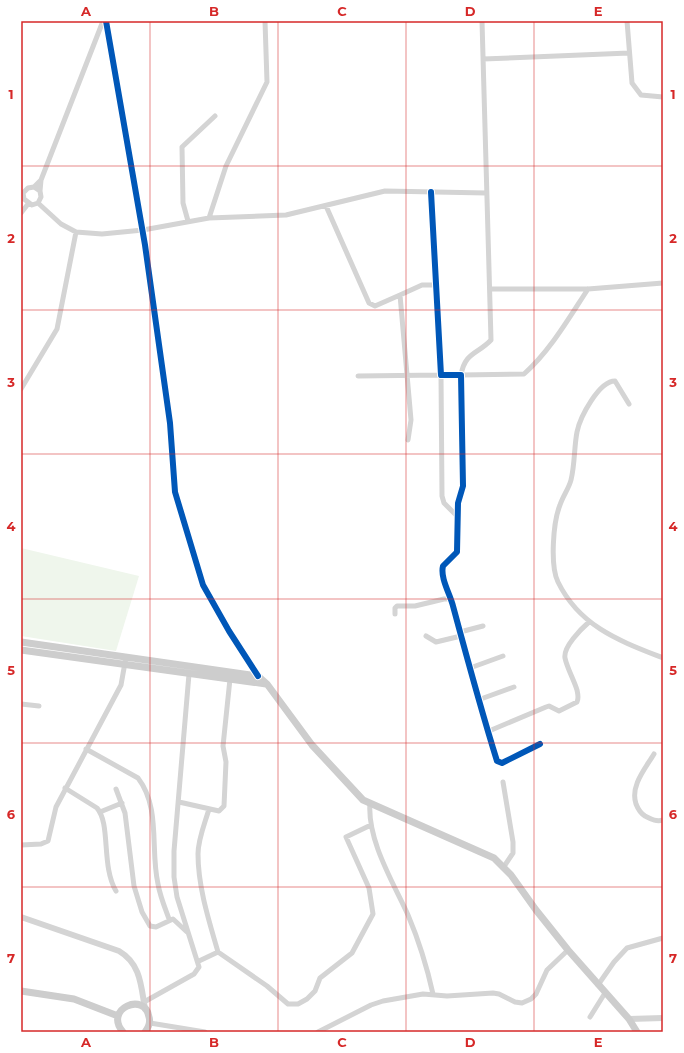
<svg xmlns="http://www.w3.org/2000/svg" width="684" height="1053" font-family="Montserrat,sans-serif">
<rect width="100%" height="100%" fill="#fff"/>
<!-- green -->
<path fill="#eff6ec" d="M21 548 139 576 116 651 21 636Z"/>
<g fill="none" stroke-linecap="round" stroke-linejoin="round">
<!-- minor -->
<path stroke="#d4d4d4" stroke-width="5" d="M106 21 145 245 170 423 175 492 203 585 229 631 258 676
M482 21 491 340C478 354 465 352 461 375L524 374C550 351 569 318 588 289
M627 21 632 83 641 95 663 97
M483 59 629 53
M34 187 40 191 41 197 38 203 32 205 24 199 23 193 28 188 34 187 41 180
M40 191 41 180 103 21
M431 192 441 375H461L463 486 458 503 457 552 443 566C440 578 450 594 453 606 467 658 481 710 497 761L502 763 540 744
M38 203 61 224 76 232 102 234 143 230 209 218 286 215 385 191 486 193
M326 206 369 303 375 306 400 295
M21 213 28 204
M209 218 226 166 267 82 265 21
M188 221 183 203 182 147 215 116
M490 289H588L663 283
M358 376 441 375 442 496 444 503 457 516
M21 389 57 329 76 232
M629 404 615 381C599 381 580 417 577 432 574 447 575 464 571 480 569 488 563 496 560 505 553 522 550 566 558 582 580 627 620 641 663 658
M408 440 411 420 400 295 422 285H437
M395 614V608L397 606H415L444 599H451
M460 632 483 626
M426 636 436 642 461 636
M470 668 503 656
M478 700 514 687
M21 704 39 706
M489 731 546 707 549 706 559 711 577 702C579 698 578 695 577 690 574 680 567 668 565 658 563 647 581 629 589 622
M86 749 138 778C161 808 150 849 158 884 160 896 165 908 169 919
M654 754C645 769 630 786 636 804 638 809 640 813 645 816 651 819 656 822 663 820
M65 788 97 808C111 824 101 866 116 891
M116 789 125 813 134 886 142 912 150 926 156 927 173 919 187 932
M179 802 219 811 224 806 226 762 223 746 230 679
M370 803C367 840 393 882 408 915 419 941 427 967 433 994
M209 809C205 823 198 839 198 854 198 887 209 921 218 952
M100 812 122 803
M21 845 41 844 48 841 56 807 121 685 126 657
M503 868 513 853V842L503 782
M199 961 218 952 267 986 288 1004H298L307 999 315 991 320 978 352 953 373 914 369 888 346 837 371 825
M598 985 614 962 627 948 663 938
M144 1002 194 974 199 967 177 897 174 877V851L189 674
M590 1017 605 993
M150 1023 205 1032
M318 1032 371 1005 383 1001 423 994 447 996 493 993 499 994 515 1002 522 1003 531 999 536 994 547 970 568 950"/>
<!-- tertiary -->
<path stroke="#d4d4d4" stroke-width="6" d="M21 917 119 951C141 964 141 986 145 1009
M629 1019 663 1018"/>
<!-- secondary -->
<path stroke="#cdcdcd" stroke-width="7" d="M21 642 258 676 267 684 312 745 363 800 494 858 511 875 536 910 568 950 629 1019 637 1032
M21 650 266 684
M21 991 74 999 118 1016
M123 1032C103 1009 145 991 149 1017 151 1023 148 1028 145 1032"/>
<defs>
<path id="cycleway" d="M106 21 145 245 170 423 175 492 203 585 229 631 258 676
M431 192 441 375H461L463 486 458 503 457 552 443 566C440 578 450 594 453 606 467 658 481 710 497 761L502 763 540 744"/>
</defs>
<!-- cycleway casing -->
<use href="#cycleway" stroke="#fff" stroke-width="8"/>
<!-- cycleway -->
<use href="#cycleway" stroke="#0057b8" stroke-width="6"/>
</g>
<!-- grid -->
<path fill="none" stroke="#d62828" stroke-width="1" stroke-opacity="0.55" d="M150 21V1032M278 21V1032M406 21V1032M534 21V1032M21 166H663M21 310H663M21 454H663M21 599H663M21 743H663M21 887H663"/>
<!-- border -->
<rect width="684" height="1053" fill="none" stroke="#ffffff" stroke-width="44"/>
<rect x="22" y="22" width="640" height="1009" fill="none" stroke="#d62828" stroke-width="1.5"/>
<g font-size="13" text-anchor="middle" font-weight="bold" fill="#d62828">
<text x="86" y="16">A</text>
<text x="214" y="16">B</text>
<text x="342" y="16">C</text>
<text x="470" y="16">D</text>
<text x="598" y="16">E</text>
<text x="11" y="99">1</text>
<text x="673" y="99">1</text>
<text x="11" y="243">2</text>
<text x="673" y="243">2</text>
<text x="11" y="387">3</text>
<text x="673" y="387">3</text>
<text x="11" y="531">4</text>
<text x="673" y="531">4</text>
<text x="11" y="675">5</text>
<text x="673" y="675">5</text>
<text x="11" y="819">6</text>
<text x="673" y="819">6</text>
<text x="11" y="963">7</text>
<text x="673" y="963">7</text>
<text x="86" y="1047">A</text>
<text x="214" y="1047">B</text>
<text x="342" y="1047">C</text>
<text x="470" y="1047">D</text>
<text x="598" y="1047">E</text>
</g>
</svg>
